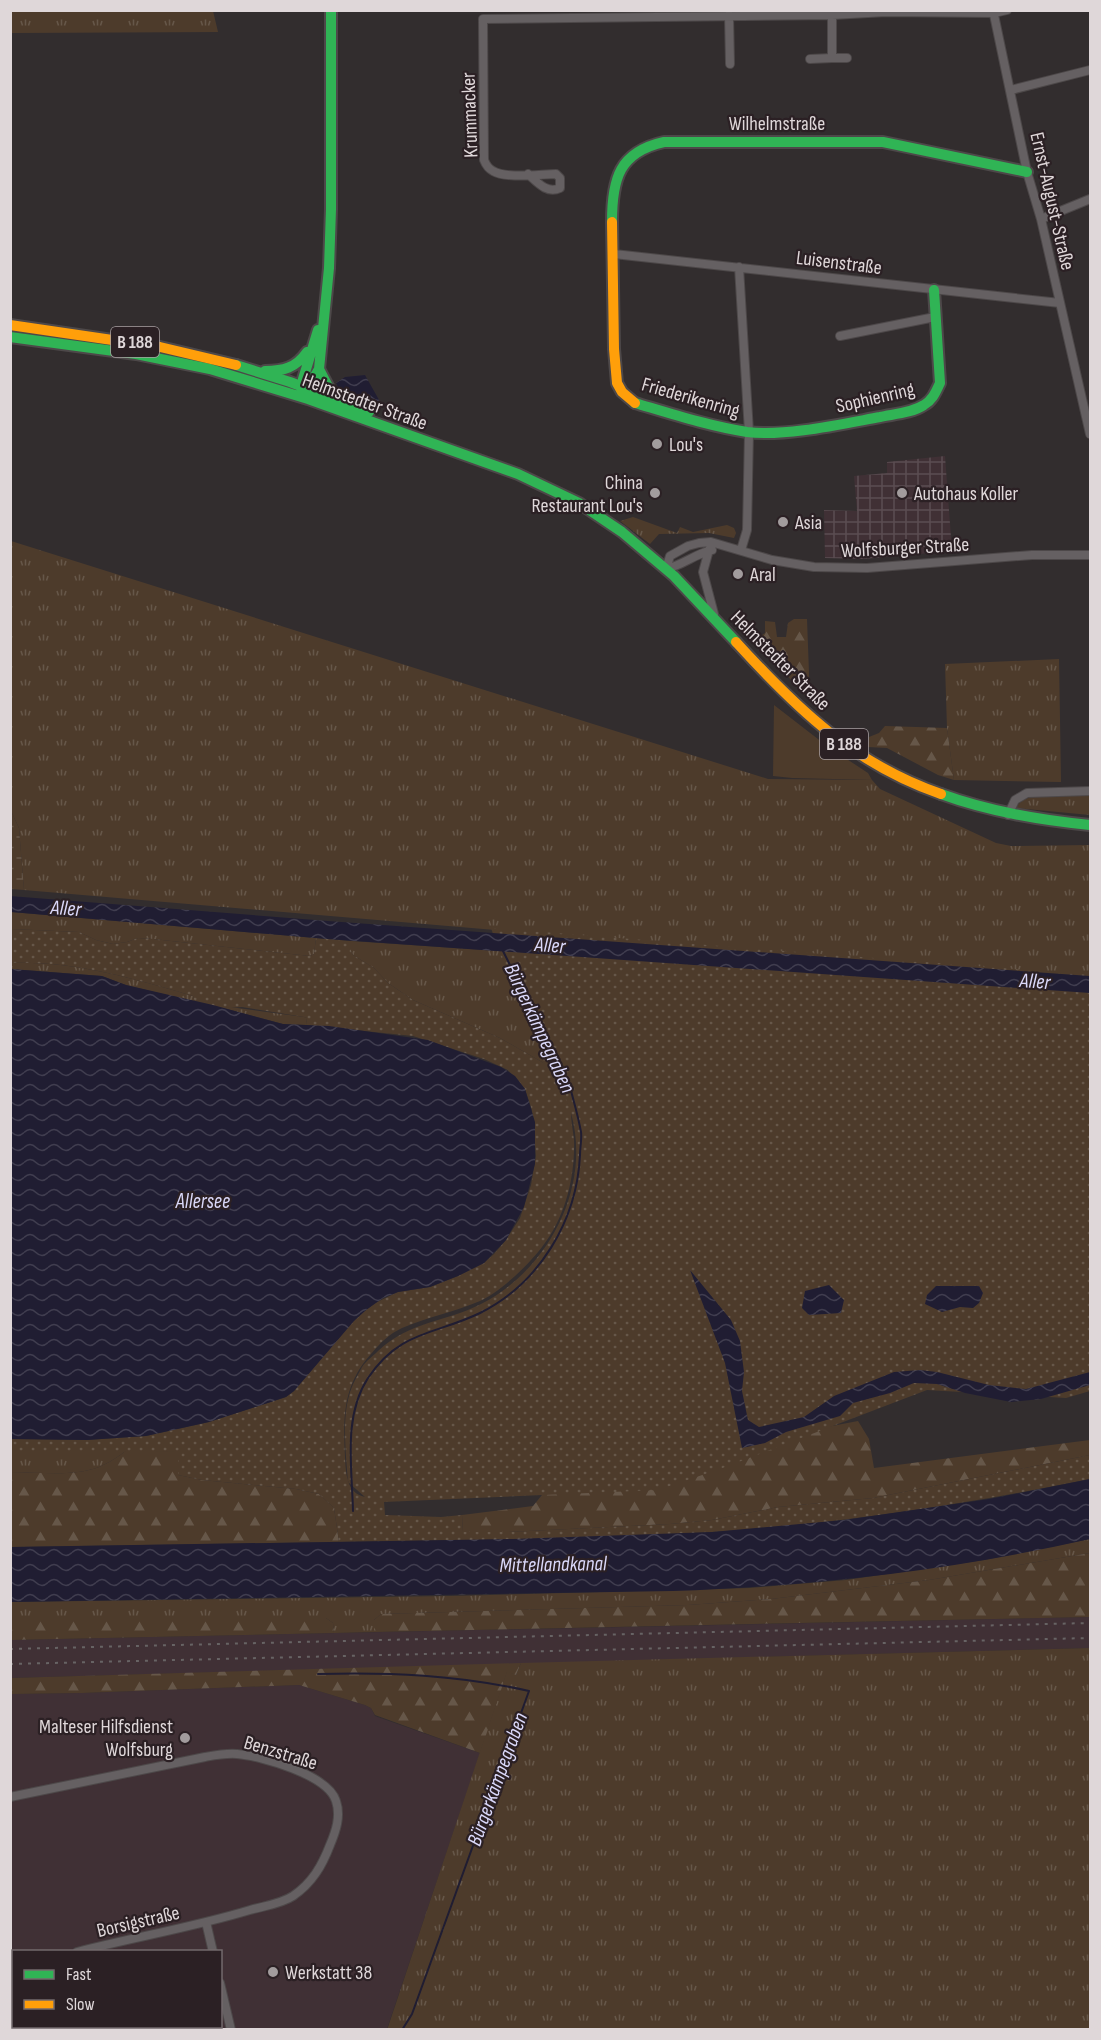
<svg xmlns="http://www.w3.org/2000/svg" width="1101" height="2040" font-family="'Sofia Sans Condensed',sans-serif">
<defs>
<pattern id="industrial-grid" width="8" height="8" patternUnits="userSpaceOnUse" patternTransform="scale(1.5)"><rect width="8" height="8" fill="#403035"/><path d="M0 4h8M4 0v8" fill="none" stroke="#5b4d52"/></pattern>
<pattern id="grass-tufts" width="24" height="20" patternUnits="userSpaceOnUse" patternTransform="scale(1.5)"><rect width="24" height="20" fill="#4d3b2b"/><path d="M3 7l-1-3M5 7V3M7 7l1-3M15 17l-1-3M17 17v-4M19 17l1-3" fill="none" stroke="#665749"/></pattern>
<pattern id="forest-firs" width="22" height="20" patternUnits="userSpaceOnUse" patternTransform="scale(1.5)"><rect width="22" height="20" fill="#4d3b2b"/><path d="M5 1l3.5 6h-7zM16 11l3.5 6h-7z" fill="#665749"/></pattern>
<pattern id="wetland-marsh" width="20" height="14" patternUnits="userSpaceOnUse" patternTransform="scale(1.5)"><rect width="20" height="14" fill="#4d3b2b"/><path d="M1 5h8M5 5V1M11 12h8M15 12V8" fill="none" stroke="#665749"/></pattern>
<pattern id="park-dots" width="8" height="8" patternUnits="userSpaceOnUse" patternTransform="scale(1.5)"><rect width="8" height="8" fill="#4d3b2b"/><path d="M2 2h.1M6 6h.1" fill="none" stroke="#665749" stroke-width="1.8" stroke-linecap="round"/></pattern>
<pattern id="water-waves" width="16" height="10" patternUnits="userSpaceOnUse" patternTransform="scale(1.5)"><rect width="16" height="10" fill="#201d32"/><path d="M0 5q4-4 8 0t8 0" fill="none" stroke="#403d4f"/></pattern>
</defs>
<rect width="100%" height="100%" fill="#322d2e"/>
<!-- built -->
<path fill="#403035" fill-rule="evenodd" d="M1090 1617V1648L11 1678 10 1640Z
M299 1685 365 1705 371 1708 375 1716 480 1753 387 2029H11L10 1694 81 1693ZM14 1952H220V2026H14Z"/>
<!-- industrial -->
<path fill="url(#industrial-grid)" d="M945 456 952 551 863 559 825 558 824 510 857 511 854 476 887 473V462Z"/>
<!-- grass -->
<path fill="url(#grass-tufts)" d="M10 11H213L218 32 11 33Z
M633 517 677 533 680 527 693 532 727 525 734 528 736 533 734 538 709 533 659 534 650 544 620 521Z
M11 541 768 779 872 780 880 789 996 843 1011 846 1090 845V976L766 953 24 890 19 828 11 811Z
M1059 659 1061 782 954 780 947 728 945 664Z
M1043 795H1090V815L1016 808C1022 797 1032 797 1043 795Z
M11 912 316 938 314 954 310 956 153 939 138 938 127 942 113 944 96 940 79 932 11 929Z
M351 941 512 952 565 1049 569 1106 542 1062 500 1038 413 1000 388 983 374 968 353 955 351 951Z
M10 963C75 961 131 978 193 996L195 1002 126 985 102 976 11 969Z
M230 1007 304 1017 307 1018 306 1025 283 1024 223 1008Z
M127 1450C119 1456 109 1463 99 1467 73 1477 38 1472 11 1472L10 1451Z
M1090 1539V1553L929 1580 771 1599 688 1605 381 1614 374 1620V1632L334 1633 333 1623 326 1618H11L10 1602 450 1596 750 1588 846 1580 984 1560Z
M1090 1648V2029L387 2030 507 1671 516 1675 521 1663Z"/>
<!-- forest -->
<path fill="url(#forest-firs)" d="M794 619H807L810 701 755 640 765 633V621L775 622 777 637H786L788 623Z
M885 726 947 728 954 780 938 775 887 748 868 747 869 737 879 733Z
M858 1421 869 1439 874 1468 1090 1440V1455L873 1498 778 1507 712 1520 670 1524 508 1532H463L462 1515 533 1506 555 1479Z
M127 1450 178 1452V1475L202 1480 296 1489 319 1494 334 1508 339 1542 11 1547 10 1472C38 1472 73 1477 99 1467 109 1463 119 1456 127 1450Z
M1090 1553V1617L374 1632V1620L381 1614 688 1605 771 1599 929 1580Z
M59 1617 326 1618 333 1623 334 1633 11 1640V1618Z
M521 1663 516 1675 507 1672 480 1753 375 1715 371 1708 365 1705 299 1685 81 1693 11 1694V1678Z"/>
<!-- wetland -->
<path fill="url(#wetland-marsh)" d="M11 811 19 828 24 890 11 889Z"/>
<!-- park -->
<path fill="url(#park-dots)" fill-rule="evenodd" d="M491 928 1090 975V1391L1066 1398 927 1390 720 1469 658 1490 384 1502 385 1515 441 1517 462 1515 463 1532H508L670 1524 712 1520 778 1507 873 1498 1090 1455V1479C965 1504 839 1524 712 1532 588 1540 463 1540 339 1542L334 1508 319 1494 296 1489 202 1480 178 1475V1452L11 1451V1439L87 1440 146 1436 209 1422 286 1397 294 1391 354 1320 375 1303 398 1292 430 1287 458 1276 484 1263 494 1254 506 1240 520 1218 531 1185 536 1156 532 1110 525 1089 508 1070 484 1059 413 1036 306 1025 307 1018 304 1017 242 1007 223 1008 195 1002 193 996C131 978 75 961 11 963V929L79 932 96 940 113 944 127 942 138 938 153 939 310 956 314 954 316 938 351 941V951L353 955 374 968 388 983 413 1000 500 1038 542 1062 555 1077 568 1104 561 1075 501 957ZM571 1113C592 1187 548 1270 481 1304 444 1323 412 1320 378 1351 373 1356 366 1361 362 1367 358 1375 351 1386 349 1396 342 1420 346 1456 348 1482L365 1497C346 1493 346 1473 345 1457 343 1417 343 1385 371 1354 380 1343 389 1334 402 1328 427 1317 455 1312 480 1301 503 1290 533 1261 547 1240 567 1211 575 1174 574 1140 573 1131 571 1121 571 1113Z"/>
<!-- garden -->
<path fill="#4d3b2b" d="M774 705 827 746 868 773 872 780 792 778 773 776Z"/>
<!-- water -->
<path fill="url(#water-waves)" d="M365 375 383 407 339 389 336 383 345 377Z
M10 896 328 921 1090 976V993L327 939 11 912Z
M11 969 102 976 126 985 213 1005 283 1024 329 1026 428 1040 501 1067 515 1076 525 1089 535 1122V1164L524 1207 506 1240 484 1263 458 1276 430 1287 398 1292 383 1298 366 1310 354 1321 294 1391 286 1397 209 1422 146 1436 87 1440 11 1439Z
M690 1270 731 1320 740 1341 744 1372 742 1391 748 1420 759 1427 804 1417 834 1396 894 1372 920 1370 937 1372 989 1385 1026 1389 1090 1372V1385L1041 1399 1011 1402 965 1393 937 1384 914 1383 890 1393 853 1403 840 1416 786 1432 765 1443 742 1448 725 1363Z
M829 1285 844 1300 841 1313 809 1315 802 1308 805 1291Z
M936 1286H979L983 1293 979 1303 973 1308 960 1307 942 1312 925 1304 927 1295Z
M1090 1479V1539C953 1570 814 1586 673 1591L11 1602V1547L513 1539 712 1532 844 1520 989 1499Z"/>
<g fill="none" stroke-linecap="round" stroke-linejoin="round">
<!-- stream -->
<path stroke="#201d32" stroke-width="2" d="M353 1511C352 1467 343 1416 368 1378 400 1330 435 1335 480 1313 540 1283 577 1220 580 1155 580 1147 582 1139 581 1132 578 1115 573 1099 569 1083L503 951
M318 1674C390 1672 458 1675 529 1691L412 2014 402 2030"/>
<defs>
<path id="street" d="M993 10 1027 172 1041 219 1090 434
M729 15 730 64
M832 58H847
M810 59 832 58V15
M1011 90 1090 70
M528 174C538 183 547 194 560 188V178L556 174C541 174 506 179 493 171 489 169 486 165 484 160L483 19 832 15 886 12 994 13 1007 10
M1041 219 1090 199
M614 254 1060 303
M739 267 749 432 747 530 741 550
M840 336 935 317
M709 550 703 572 714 614
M666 569 670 556 688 546 699 543 711 542 772 560 814 567 867 568 1032 555H1090
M666 569C683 565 695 554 712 550
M1008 815 1015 800 1027 793 1090 791
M10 1797 205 1757C216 1755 226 1753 237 1754 262 1756 328 1775 336 1801 341 1816 336 1831 330 1845 322 1866 312 1883 293 1896 281 1904 264 1906 250 1910 194 1927 135 1937 77 1952
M206 1922 213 1952
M10 1968 14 1967
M220 1983 231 2030"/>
<path id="fast" d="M612 222C612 179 619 152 664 142H883L1027 172
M10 337 136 354 210 369 308 399 518 474 579 503 622 532 674 576 736 642
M236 365 290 382 369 412
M319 369 330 390 340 400
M265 371C283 371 296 368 307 352
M301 393 303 379 318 330
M304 394 319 369 329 268 331 209V10
M635 403C672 414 709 426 747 432 784 437 842 424 880 417 894 414 912 413 924 405 933 400 936 391 940 383L934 290
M941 794C990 812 1039 820 1090 825"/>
<path id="slow" d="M612 222 614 349 617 383 622 392 635 403
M10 325 160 347 236 365
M736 642C797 709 854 764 941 794"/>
</defs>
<!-- street casing -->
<use href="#street" stroke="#4d4849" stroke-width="10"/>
<!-- fast casing -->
<use href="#fast" stroke="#4d4849" stroke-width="14"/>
<!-- slow casing -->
<use href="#slow" stroke="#4d4849" stroke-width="14"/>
<!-- street -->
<use href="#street" stroke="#656062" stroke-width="8"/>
<!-- fast -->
<use href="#fast" stroke="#30b455" stroke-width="10"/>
<!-- slow -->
<use href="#slow" stroke="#ff9f0a" stroke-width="10"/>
<!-- rail -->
<path stroke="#676364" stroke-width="2" stroke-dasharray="3 6" stroke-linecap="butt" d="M10 1649 1090 1623
M10 1664 1090 1638"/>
</g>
<!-- markers -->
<g fill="#a29c9d" stroke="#2b2024" stroke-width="2">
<circle cx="657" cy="444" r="6"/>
<circle cx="655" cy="493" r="6"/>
<circle cx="902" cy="493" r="6"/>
<circle cx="783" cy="522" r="6"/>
<circle cx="738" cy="574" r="6"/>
<circle cx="185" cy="1738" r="6"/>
<circle cx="273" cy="1972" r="6"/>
</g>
<g text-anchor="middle" stroke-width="4.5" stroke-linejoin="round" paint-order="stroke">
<!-- shield labels -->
<g fill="#2b2024" stroke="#a9a0a3" stroke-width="1.5">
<rect x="111" y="327" width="48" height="30" rx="4.5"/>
<rect x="820" y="729" width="48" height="30" rx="4.5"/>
</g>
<g font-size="18" font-weight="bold" fill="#dfd7d9">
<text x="135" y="348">B 188</text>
<text x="844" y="750">B 188</text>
</g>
<!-- street labels -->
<g font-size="20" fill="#dfd7d9" stroke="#2b2024">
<text transform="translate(469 115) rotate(-92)" y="7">Krummacker</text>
<text x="777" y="130">Wilhelmstraße</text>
<text transform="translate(1053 201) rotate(77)" y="7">Ernst-August-Straße</text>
<text transform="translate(839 262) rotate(7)" y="7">Luisenstraße</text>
<text transform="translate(691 397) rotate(16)" y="7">Friederikenring</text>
<text transform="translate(875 397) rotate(-13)" y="7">Sophienring</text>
<text transform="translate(365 401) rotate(20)" y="7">Helmstedter Straße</text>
<text transform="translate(905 547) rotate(-3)" y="7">Wolfsburger Straße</text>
<text transform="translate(781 660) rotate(45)" y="7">Helmstedter Straße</text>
<text transform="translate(281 1752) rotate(17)" y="7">Benzstraße</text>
<text transform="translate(138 1921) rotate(-13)" y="7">Borsigstraße</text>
</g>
<!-- poi labels -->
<g font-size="20" fill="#dfd7d9" stroke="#2b2024" text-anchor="start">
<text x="669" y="451">Lou's</text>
<text x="643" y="489" text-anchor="end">China<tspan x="643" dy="23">Restaurant Lou's</tspan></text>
<text x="914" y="500">Autohaus Koller</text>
<text x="795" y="529">Asia</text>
<text x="750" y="581">Aral</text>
<text x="173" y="1733" text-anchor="end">Malteser Hilfsdienst<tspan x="173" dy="23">Wolfsburg</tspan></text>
<text x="285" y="1979">Werkstatt 38</text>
</g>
<!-- water labels -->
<g font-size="21" font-style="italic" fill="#dad8f9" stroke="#2b2024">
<text transform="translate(66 908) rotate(4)" y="7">Aller</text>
<text transform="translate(550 945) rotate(4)" y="7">Aller</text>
<text transform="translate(1035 981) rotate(4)" y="7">Aller</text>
<text transform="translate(540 1028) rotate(65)" y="7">Bürgerkämpegraben</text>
<text x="203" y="1208">Allersee</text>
<text transform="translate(553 1564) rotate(-1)" y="7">Mittellandkanal</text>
<text transform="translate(497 1779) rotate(-70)" y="7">Bürgerkämpegraben</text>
</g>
</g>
<!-- border -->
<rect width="1101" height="2040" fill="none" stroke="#dfd7d9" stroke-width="24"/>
<!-- legend -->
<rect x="12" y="1950" width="210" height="78" fill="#2b2024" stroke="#73696c" stroke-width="1.5"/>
<rect x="24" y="1970" width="30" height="9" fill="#30b455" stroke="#73696c" stroke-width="1.5"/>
<text x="66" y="1980" font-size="18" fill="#dfd7d9">Fast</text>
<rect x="24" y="2000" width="30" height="9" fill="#ff9f0a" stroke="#73696c" stroke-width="1.5"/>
<text x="66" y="2010" font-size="18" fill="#dfd7d9">Slow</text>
</svg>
